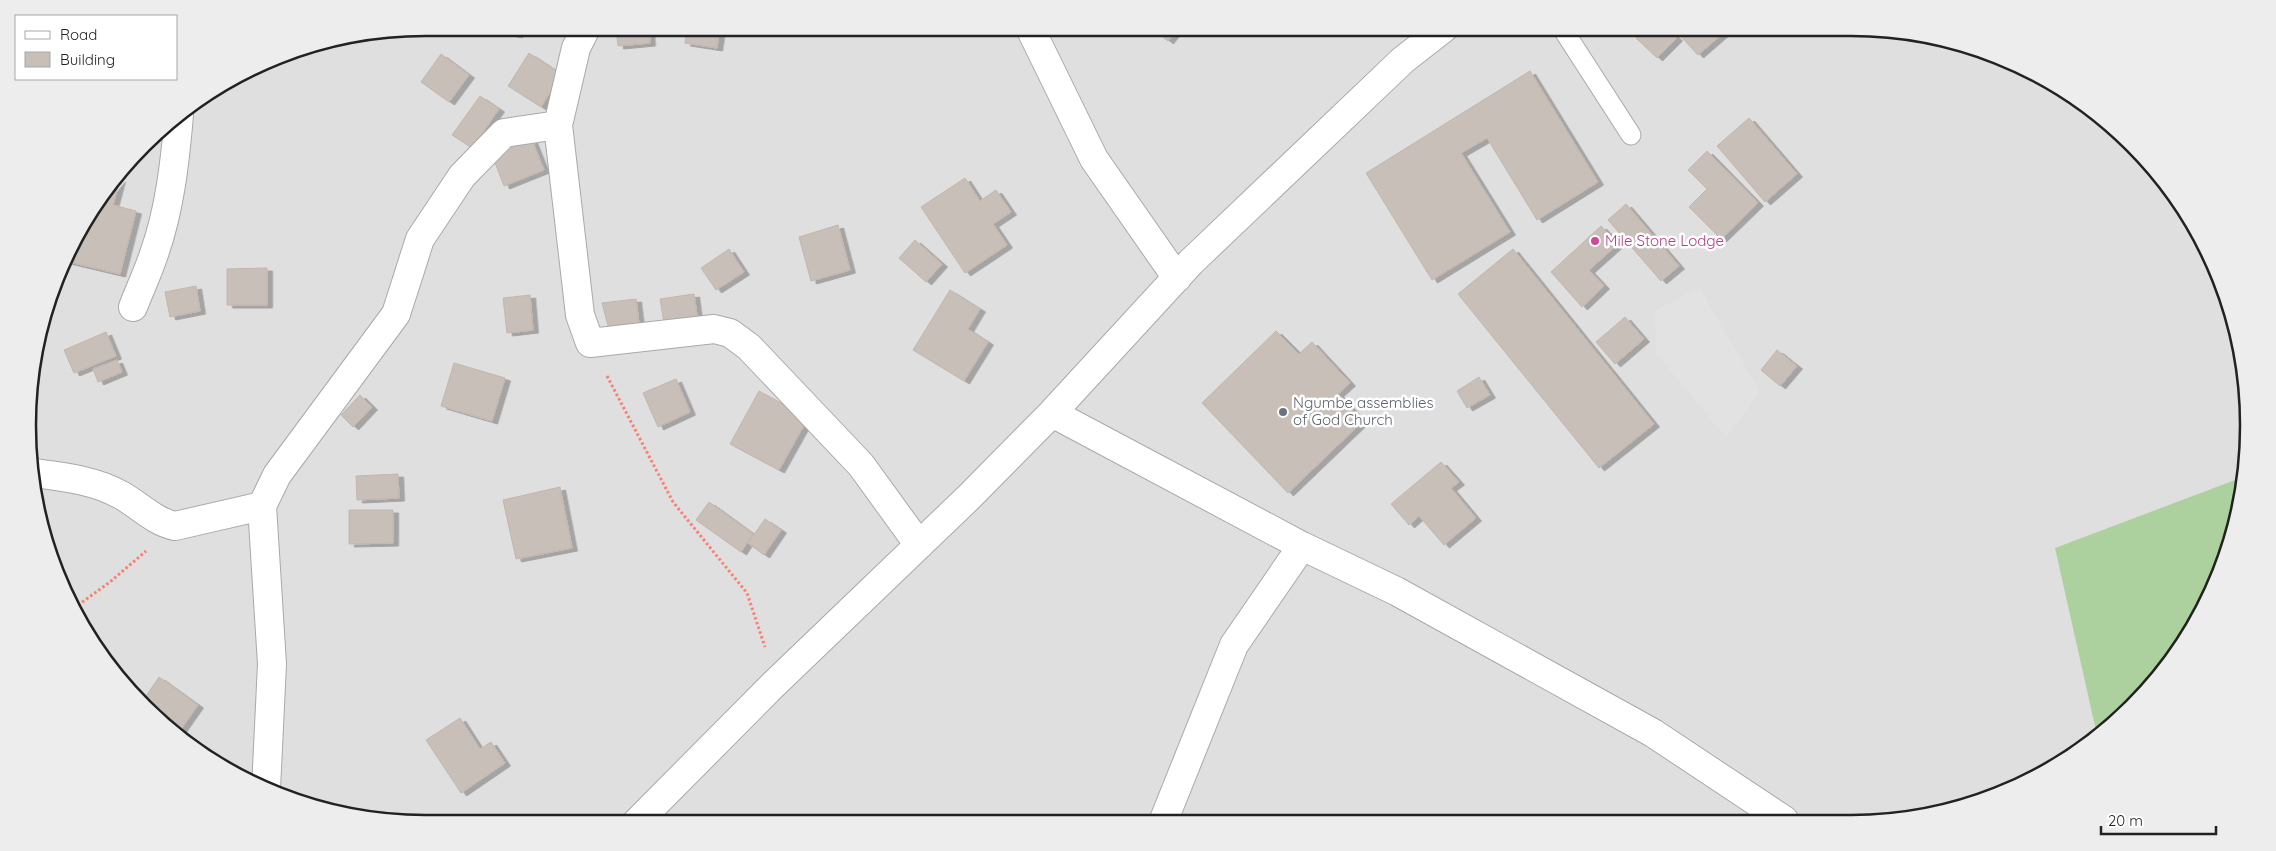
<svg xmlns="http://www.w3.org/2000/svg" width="2276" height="851" font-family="Quicksand,sans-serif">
<defs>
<filter id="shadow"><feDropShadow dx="5.5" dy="3" stdDeviation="0" flood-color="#0004"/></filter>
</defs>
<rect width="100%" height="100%" fill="#f2efe9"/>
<!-- residential -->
<path fill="#e0dfdf" d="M426 28H1850L1954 41 2027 69 2093 110 2150 163 2195 227 2227 298 2245 374 2248 452 2235 529 2195 625 2113 725 2026 783 1903 820 426 823 322 810 250 783 183 741 94 646 58 578 35 503 31 373 49 298 81 227 163 126 227 81 297 49Z"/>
<!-- forest -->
<path fill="#add19e" d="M2243 477 2235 529 2195 625 2113 725 2097 735 2055 548Z"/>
<!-- parking -->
<path fill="#e2e2e2" d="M1699 287 1760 392 1726 438 1656 353 1655 311Z"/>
<!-- building -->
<path fill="#c7bfb8" stroke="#c4b6ab" filter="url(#shadow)" d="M482 28H519L517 35Z
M616 28H649L650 43 618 46Z
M687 28H720L717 48 685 43Z
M1152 28H1178L1168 41Z
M1646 28H1667L1677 38 1657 58 1636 38Z
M1673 28H1729L1698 55Z
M529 53 561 74 541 107 508 86Z
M441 54 469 75 449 102 421 82Z
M1530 71 1598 182 1537 220 1487 138 1461 153 1510 232 1432 280 1366 173Z
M480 96 499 109 472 148 452 135Z
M1749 118 1797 174 1765 202 1717 146Z
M532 140 544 170 504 186 492 155Z
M1707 151 1758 203 1721 239 1689 207 1707 189 1688 170Z
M965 178 980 201 996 190 1011 212 993 224 1007 245 965 273 921 207Z
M120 179 113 205 136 211 120 274 65 261 81 227Z
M1626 204 1679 266 1661 281 1608 220Z
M838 225 850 270 811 281 799 237Z
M1601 226 1618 244 1589 270 1604 286 1582 307 1551 272Z
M915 240 942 264 926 282 899 258Z
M729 249 744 272 716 290 701 268Z
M1513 249 1654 424 1599 468 1458 294Z
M267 268V305H227V269Z
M196 286 200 311 170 317 165 292Z
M950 290 980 309 968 329 988 342 964 381 913 350Z
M694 294 698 323 665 329 660 299Z
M530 295 533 330 507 333 503 298Z
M636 299 640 332 611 337 602 303Z
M1625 317 1644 339 1615 364 1596 342Z
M1276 331 1299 354 1312 342 1350 383 1338 394 1363 421 1288 493 1202 403Z
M106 332 116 356 74 373 64 350Z
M1777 350 1797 366 1780 386 1761 370Z
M117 360 122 372 98 382 93 369Z
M454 363 505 378 492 421 441 406Z
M1479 377 1490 395 1467 408 1457 391Z
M676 379 690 412 658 427 643 393Z
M759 391 808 418 779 470 730 444Z
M360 395 372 407 353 427 341 415Z
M1441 462 1459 482 1451 488 1476 518 1444 545 1419 516 1409 525 1391 504Z
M398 474 399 498 357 500 356 476Z
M560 487 572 548 516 559 503 500Z
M709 502 753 534 741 552 696 520Z
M349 510H393V543L349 544Z
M765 519 781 530 764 555 748 543Z
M159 677 198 705 177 735 144 699Z
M460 718 480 749 491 742 505 763 461 793 426 740Z"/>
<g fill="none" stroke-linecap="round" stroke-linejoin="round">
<defs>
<path id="service" d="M1562 28 1631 135"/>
<path id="minor" d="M586 28 576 48 558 125 580 315 590 343 714 329 730 333 749 347 861 465 919 545
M1030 28 1094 159 1177 278
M133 307C140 289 148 272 154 254 170 209 175 161 179 115
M1052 413 1302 546 1396 591 1653 733 1784 820
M34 473C64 477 94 480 121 495 139 505 155 522 175 526L262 506
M266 789 272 664 262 506 277 475 396 314 420 239 462 176 504 133 558 125
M1163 822 1234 645 1302 546
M636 823 771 687 969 497 1052 413 1191 262 1403 60 1444 28"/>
</defs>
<!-- service casing -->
<use href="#service" stroke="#a9a9a9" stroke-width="21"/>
<!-- minor casing -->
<use href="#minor" stroke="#a9a9a9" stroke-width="30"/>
<!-- path -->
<path stroke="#fa8072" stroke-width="3" stroke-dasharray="2.5 2.5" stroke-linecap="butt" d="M607 376 673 502 747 593 765 647
M74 608 110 582 146 551"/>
<!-- service -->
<use href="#service" stroke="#fff" stroke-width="19"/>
<!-- minor -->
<use href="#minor" stroke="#fff" stroke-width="28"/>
</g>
<!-- markers -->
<circle fill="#d1479c" stroke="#fff" stroke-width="2" cx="1595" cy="241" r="5"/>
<circle fill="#6b7280" stroke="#fff" stroke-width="2" cx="1283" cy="412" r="5"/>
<g text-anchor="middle" stroke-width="5" stroke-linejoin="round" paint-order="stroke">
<!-- hotel labels -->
<g font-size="15" fill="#b23c85" stroke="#fff" text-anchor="start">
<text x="1605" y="246">Mile Stone Lodge</text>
</g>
<!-- worship labels -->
<g font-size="15" fill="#5b616d" stroke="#fff" text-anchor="start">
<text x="1293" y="408">Ngumbe assemblies<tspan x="1293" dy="17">of God Church</tspan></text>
</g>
</g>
<!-- crop -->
<path d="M0 0H2276V851H0ZM425 36H1851A389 389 0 0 1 2240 425V426A389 389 0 0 1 1851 815H425A389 389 0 0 1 36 426V425A389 389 0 0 1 425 36Z" fill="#ededed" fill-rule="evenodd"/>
<path fill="none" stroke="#222" stroke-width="2.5" d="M425 36H1851A389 389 0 0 1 2240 425V426A389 389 0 0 1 1851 815H425A389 389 0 0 1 36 426V425A389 389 0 0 1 425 36Z"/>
<!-- legend -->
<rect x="15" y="15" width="162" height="65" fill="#ffffff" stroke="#a7a7a7"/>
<rect x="25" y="31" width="25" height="8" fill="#ffffff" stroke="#a7a7a7"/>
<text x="60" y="40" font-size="15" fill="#222222">Road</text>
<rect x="25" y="52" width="25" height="15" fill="#c7bfb8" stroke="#a7a7a7"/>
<text x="60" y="65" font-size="15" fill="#222222">Building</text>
<!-- scale -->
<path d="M2101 826v8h115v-8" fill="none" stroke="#222222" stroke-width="2.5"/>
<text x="2108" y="826" font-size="15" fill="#222222" stroke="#ffffff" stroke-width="4" paint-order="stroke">20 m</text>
</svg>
